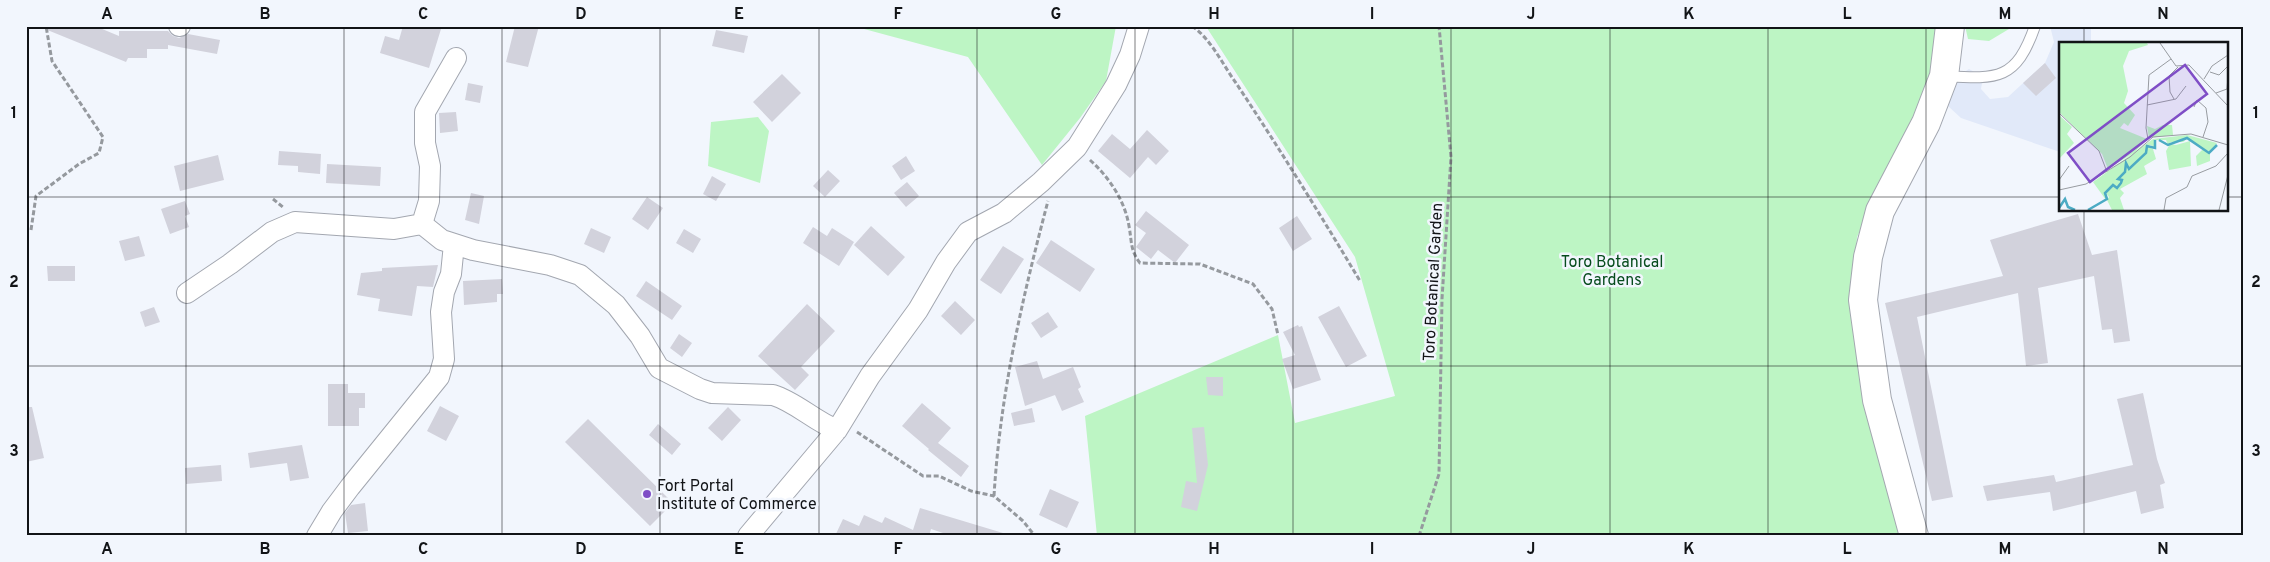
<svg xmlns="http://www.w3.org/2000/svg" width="2270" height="562" font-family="Overpass,sans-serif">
<rect width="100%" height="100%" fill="#f2f6fd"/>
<!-- built -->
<path fill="#e1e9f9" d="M2050 26H2091V44H2060V152L1961 118 1948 106 1958 76 1969 69 1983 77 1981 89 1990 99 2008 97 2045 63 2054 42Z"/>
<!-- green -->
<path fill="#bdf5c4" d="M853 26H1116L1106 81 1080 118 1042 165 968 57Z
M1204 26H1938L1932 76 1857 237 1853 302 1865 408 1901 536H1097L1085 416 1278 335 1295 423 1395 396 1355 257 1207 28Z
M1965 26H2014L1989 41 1968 39Z
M758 117 769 131 760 183 708 166 711 122Z"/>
<!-- building -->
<path fill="#d2d2dc" d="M95 26 119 36V31H168L173 36 179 38 188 34 220 40 217 54 168 45V49H147V58H128L126 62 40 27Z
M403 26H432L441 29 429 68 380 53 385 36 399 40Z
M515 26H539L528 67 506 62Z
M716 30 748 36 744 53 712 46Z
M2045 63 2056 78 2036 96 2023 83Z
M782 74 801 93 772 122 753 102Z
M468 83 483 86 480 103 465 100Z
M456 112 458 131 440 133 439 113Z
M1147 130 1169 151 1156 165 1148 157 1130 178 1098 151 1112 134 1130 149Z
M279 151 321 154 320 174 298 172V166L278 165Z
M218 155 224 180 180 191 174 166Z
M906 156 915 171 901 180 892 166Z
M327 164 381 167 380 186 326 183Z
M828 170 840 181 825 197 813 186Z
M712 176 726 184 716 201 703 194Z
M907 182 919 196 906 207 894 193Z
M471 193 484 196 479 224 465 220Z
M647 197 663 208 648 230 632 219Z
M185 201 190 214 185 216 189 227 170 234 161 209Z
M1146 211 1189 245 1175 263 1158 250 1151 259 1136 247 1146 233 1135 225Z
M2078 214 2092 255 2117 250 2130 341 2114 343 2112 329 2102 330 2094 276 2038 288 2048 363 2026 366 2018 293 1917 317 1953 497 1932 501 1885 303 2003 276 1990 240Z
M1297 216 1312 239 1293 251 1279 228Z
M871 226 905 257 888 276 854 245Z
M813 227 827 236 832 228 854 242 839 266 803 243Z
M591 228 611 237 604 253 584 244Z
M684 229 701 239 693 253 676 243Z
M139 236 145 256 125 261 119 241Z
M1051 240 1095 269 1080 292 1036 263Z
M1003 246 1024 259 1001 294 980 280Z
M438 265 433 287 417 286 412 316 378 311 380 299 357 295 361 273 382 271V268Z
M47 266H75V281H48Z
M502 279 503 294H497V302L464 305 463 281Z
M646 281 682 306 672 320 636 296Z
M955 301 975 320 961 335 941 316Z
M807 304 835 331 801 367 809 375 795 390 758 356Z
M1339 306 1367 356 1346 367 1318 317Z
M154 307 160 322 145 327 140 312Z
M1048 312 1058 327 1041 338 1031 323Z
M1298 325 1299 327 1302 326 1321 380 1293 389 1282 359 1295 355 1283 332Z
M679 334 692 343 682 357 670 348Z
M1037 361 1043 379 1073 367 1081 387 1078 389 1084 402 1062 411 1055 395 1025 406 1015 367Z
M1206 377H1223V396L1208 395Z
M328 384H348V393H365V408H359V426H328Z
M2143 393 2157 459 2165 483 2160 485 2164 508 2141 514 2136 491 2053 511 2050 492 1987 501 1983 486 2054 475 2056 482 2133 465 2117 399Z
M922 403 951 428 938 443 969 466 961 477 928 450 929 449 902 426Z
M440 406 459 416 446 441 427 431Z
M26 407H32L44 458 26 462Z
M728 407 741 420 722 441 708 428Z
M1032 408 1035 422 1014 426 1011 413Z
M588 419 673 503 650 526 565 442Z
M658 424 681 444 672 455 649 435Z
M1204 427 1208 465 1197 511 1181 507 1186 481 1197 483 1192 428Z
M302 445 309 478 290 481 287 463 250 468 248 453Z
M221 465 222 481 186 484 185 468Z
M1050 489 1079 502 1067 528 1039 515Z
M365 503 368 531 348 533 345 513 351 505Z
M920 508 1003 533V536H952L931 529 929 536H835L843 519 859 526 864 515 882 523 885 517 913 530Z"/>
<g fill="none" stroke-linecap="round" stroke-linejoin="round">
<defs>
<path id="service" d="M1945 76C1997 79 2016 81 2035 26"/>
<path id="minor" d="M179 26H180
M422 224 429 201 430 166 425 143V112L456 58
M187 293 230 264 272 232 295 222 394 229 422 224 442 240 473 250 550 265 580 275 616 305 640 336 659 368 700 389 712 393 773 395C796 402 814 421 837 430
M317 536 332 511 350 487 439 377 444 359 441 312 444 292 451 274 454 244
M748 536 837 430 870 376 918 310 946 262 968 232 1004 213 1041 182 1077 147 1116 85 1130 55 1139 26"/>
<path id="secondary" d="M1914 536 1877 400 1863 300 1868 257 1880 211 1926 123 1944 76 1950 26"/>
</defs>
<!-- service casing -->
<use href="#service" stroke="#a3a7b0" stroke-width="12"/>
<!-- minor casing -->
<use href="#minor" stroke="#a3a7b0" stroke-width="22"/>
<!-- secondary casing -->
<use href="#secondary" stroke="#a3a7b0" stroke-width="30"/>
<!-- path -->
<path stroke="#95999e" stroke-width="3" stroke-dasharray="5 2.5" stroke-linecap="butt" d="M1192 26C1211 39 1223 65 1236 83 1279 148 1320 214 1360 281
M1090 160C1109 177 1125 201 1129 226 1132 242 1130 250 1140 263L1200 264 1253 284 1272 309 1278 335
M273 199 284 208
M31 230 36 196 79 164 99 153 103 137 52 61 46 26
M857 432 923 476H939L971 491 994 496 1023 521 1035 536
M994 496C1000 395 1022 299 1048 201
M1419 536 1439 474 1442 299 1451 157 1439 26"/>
<!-- service -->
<use href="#service" stroke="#fff" stroke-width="10"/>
<!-- minor -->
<use href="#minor" stroke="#fff" stroke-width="20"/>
<!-- secondary -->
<use href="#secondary" stroke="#fff" stroke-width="28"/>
</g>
<!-- grid -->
<path fill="none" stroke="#121417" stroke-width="1" stroke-opacity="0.55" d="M186 26V536M344 26V536M502 26V536M660 26V536M819 26V536M977 26V536M1135 26V536M1293 26V536M1451 26V536M1610 26V536M1768 26V536M1926 26V536M2084 26V44M26 197H2060M2226 197H2244M2084 210V536M26 366H2244"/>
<!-- markers -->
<circle fill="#7f4ec6" stroke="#f2f6fd" stroke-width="2" cx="647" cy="494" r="5"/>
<g text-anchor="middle" stroke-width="5" stroke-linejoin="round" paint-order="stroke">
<!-- park labels -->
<g font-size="16" fill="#064c1d" stroke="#f2f6fd">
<text x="1612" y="267">Toro Botanical<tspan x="1612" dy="18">Gardens</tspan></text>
</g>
<!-- street labels -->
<g font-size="16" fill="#121417" stroke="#f2f6fd">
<text transform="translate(1432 282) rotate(-87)" y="6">Toro Botanical Garden</text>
</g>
<!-- poi labels -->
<g font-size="16" fill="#121417" stroke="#f2f6fd" text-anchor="start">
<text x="657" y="491">Fort Portal<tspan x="657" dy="18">Institute of Commerce</tspan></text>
</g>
</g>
<!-- overview -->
<g transform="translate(2059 42)">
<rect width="169" height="169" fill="#f2f6fd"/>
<path d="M0 1H88L89 3 70 9 64 24 69 49 65 61 76 73 69 84 65 81 61 86 88 97 76 110 49 127 43 112 0 70ZM0 73 13 85 8 92 15 101 0 117ZM104 83H113L114 93 90 96 88 84 96 87ZM128 93 158 101 151 110 145 107 151 111V119L138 124 137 114 144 107 131 99 132 124 110 128 107 109 111 102 117 103 131 99 129 96 124 100H112L109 103 107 98H95L96 105 91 103 87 105V111L89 105 94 107 97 117 85 124 88 132 61 147 65 151 61 156 65 168H53L48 158 50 155 47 151 55 143 59 146 63 139 58 145 54 142 46 150 47 158 34 140 94 97Z" fill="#bdf5c4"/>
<path fill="none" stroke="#4cabc4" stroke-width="2.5" d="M100 98 109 103 128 96 150 111 158 103M0 166 6 157 9 165 16 168M29 168 48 157 46 151 54 143 58 146 62 141 63 138 59 137 66 130 67 121 70 127 87 111 88 104 96 106V98"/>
<path fill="none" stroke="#989ca1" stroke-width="1" d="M101 1 117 24 130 23 169 64M151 30 160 33 169 24M145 37 153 24 169 13M157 51 168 47 169 34M115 57 111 50 110 34 119 25M88 63 117 57 127 44M135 65 138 58 147 66 149 80 144 95M0 71 40 109 48 130M89 97 87 86 90 33 112 17M0 138 10 124M0 148 27 142 71 115 94 95 132 92 169 103M105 168 107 156 128 145 133 134 157 124 169 111M160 168 169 133"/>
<path fill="#7f4ec6" fill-opacity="0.15" stroke="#7f4ec6" stroke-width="2.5" d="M126 23 148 52 31 140 9 111Z"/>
<rect width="169" height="169" fill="none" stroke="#121417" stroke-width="2.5"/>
</g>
<!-- border -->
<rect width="2270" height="562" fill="none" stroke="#f2f6fd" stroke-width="55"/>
<rect x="28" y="28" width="2214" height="506" fill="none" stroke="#121417" stroke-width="2"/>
<g font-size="16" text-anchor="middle" font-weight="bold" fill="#121417">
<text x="107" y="19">A</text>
<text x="265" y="19">B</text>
<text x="423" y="19">C</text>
<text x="581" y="19">D</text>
<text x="739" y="19">E</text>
<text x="898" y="19">F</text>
<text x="1056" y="19">G</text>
<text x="1214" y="19">H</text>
<text x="1372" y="19">I</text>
<text x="1531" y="19">J</text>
<text x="1689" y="19">K</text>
<text x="1847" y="19">L</text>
<text x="2005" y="19">M</text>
<text x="2163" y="19">N</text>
<text x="14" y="118">1</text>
<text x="2256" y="118">1</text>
<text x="14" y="287">2</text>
<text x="2256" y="287">2</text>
<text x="14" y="456">3</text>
<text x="2256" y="456">3</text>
<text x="107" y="554">A</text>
<text x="265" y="554">B</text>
<text x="423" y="554">C</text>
<text x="581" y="554">D</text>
<text x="739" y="554">E</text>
<text x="898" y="554">F</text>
<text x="1056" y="554">G</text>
<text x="1214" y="554">H</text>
<text x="1372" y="554">I</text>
<text x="1531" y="554">J</text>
<text x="1689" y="554">K</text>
<text x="1847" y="554">L</text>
<text x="2005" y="554">M</text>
<text x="2163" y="554">N</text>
</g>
</svg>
